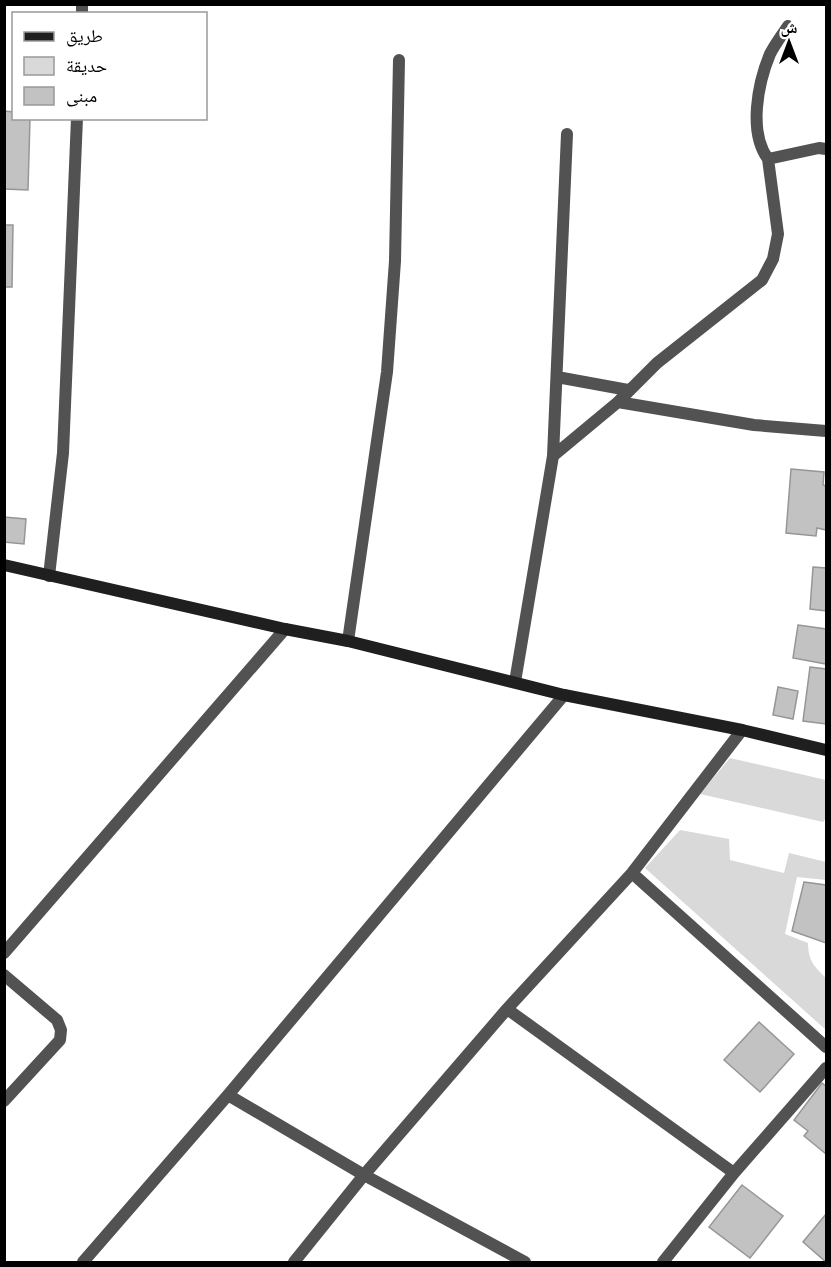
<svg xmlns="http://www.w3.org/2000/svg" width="831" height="1267" font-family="Roboto,'Noto Naskh Arabic',sans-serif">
<rect width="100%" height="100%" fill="#fff"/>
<!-- green -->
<path fill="#d9d9d9" d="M730 758 826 780V818L823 822 700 794Z
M680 830 729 839 730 860 784 873 789 853 826 862V880L797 877 785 934 808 943C808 960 814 967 826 978V1030L645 868Z"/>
<!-- building -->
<path fill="#c2c2c2" stroke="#969696" stroke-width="1.5" d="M4 111 14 112V118H30L28 190 4 189Z
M4 225H13L12 287H4Z
M791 469 824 472 823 485 826 486V530L817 528 816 536 786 533Z
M4 517 26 519 24 544 4 542Z
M813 567 826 568V611L810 609Z
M798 625 826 629V664L793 658Z
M810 667 826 669V724L803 721Z
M778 687 798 691 793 719 773 715Z
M804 882 826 885V943L792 931Z
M759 1022 794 1054 760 1092 724 1060Z
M822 1083 826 1086V1154L804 1136 808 1131 794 1120Z
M742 1185 783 1216 750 1258 709 1227Z
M826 1214V1262L803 1242Z"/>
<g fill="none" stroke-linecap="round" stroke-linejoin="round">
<!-- minor -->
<path stroke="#525252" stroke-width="12" d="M82 14V4
M768 159C748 132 758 83 770 54 775 44 782 35 788 26
M557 377 628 390
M618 402 657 363 762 280 773 259 778 234 768 159 819 148 826 149
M553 456 618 402 754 425 826 431
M49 576 63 453 77 118
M348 641 387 372 395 261 399 60
M515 682 553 456 567 134
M632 873 826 1047
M4 953 285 629
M4 975 57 1020 61 1030 60 1040 4 1101
M507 1009 734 1173
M228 1095 364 1175 525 1262
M83 1262 228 1095 564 695
M294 1262 364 1175 507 1009 632 873 742 730
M663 1262 734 1173 826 1068"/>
<!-- secondary -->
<path stroke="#1f1f1f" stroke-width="12" d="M4 565 285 629 348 641 564 695 742 730 826 750"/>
</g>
<!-- border -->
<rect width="831" height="1267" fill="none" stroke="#000000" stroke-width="12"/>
<!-- legend -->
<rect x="12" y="12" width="195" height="108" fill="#ffffff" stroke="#999999" stroke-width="1.5"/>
<rect x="24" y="32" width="30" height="9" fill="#1f1f1f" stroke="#999999" stroke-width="1.5"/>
<text x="66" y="42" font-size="18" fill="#000000">طريق</text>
<rect x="24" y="57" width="30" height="18" fill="#d9d9d9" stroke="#999999" stroke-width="1.5"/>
<text x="66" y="72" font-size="18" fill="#000000">حديقة</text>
<rect x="24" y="87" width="30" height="18" fill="#c2c2c2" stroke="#999999" stroke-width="1.5"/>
<text x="66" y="102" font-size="18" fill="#000000">مبنى</text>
<!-- north arrow -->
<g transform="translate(789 42)" stroke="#ffffff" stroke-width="4.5" paint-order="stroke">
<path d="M0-4.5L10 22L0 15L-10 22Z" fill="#000000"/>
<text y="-9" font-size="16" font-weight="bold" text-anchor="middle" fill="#000000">ش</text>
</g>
</svg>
